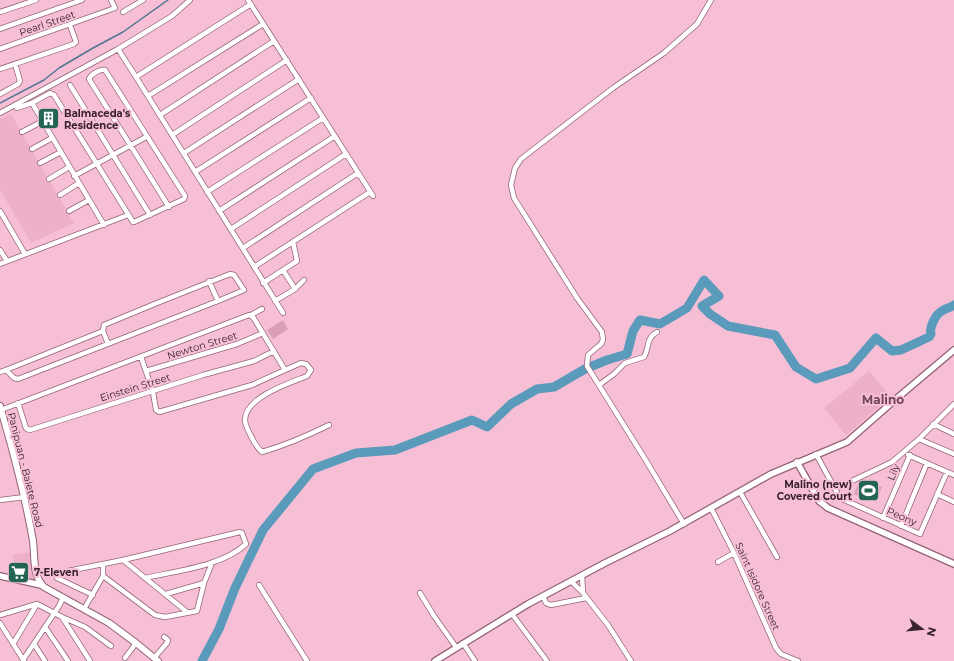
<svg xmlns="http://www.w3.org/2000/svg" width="954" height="661" font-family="Montserrat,sans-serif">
<rect width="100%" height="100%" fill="#f7bfd6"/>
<!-- built -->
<path fill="#edb0c8" d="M11 114 74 223 31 243 0 190V119Z
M869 371 891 397 846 435 824 408Z
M31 552 34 576 33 580 30 582 15 578 13 555Z"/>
<!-- green -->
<path fill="#db9db7" d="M283 320 288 329 273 339 267 330Z
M860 478 869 481 870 479 876 481 875 484 882 487 876 502 854 494Z"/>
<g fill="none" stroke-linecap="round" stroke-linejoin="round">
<!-- stream -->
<path stroke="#507690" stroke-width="1.5" d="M0 103 44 80 59 68 93 48 123 32 168 0"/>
<!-- river -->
<path stroke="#5a9abb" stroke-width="9" d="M202 661 219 629 235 588 263 530 313 469 356 453 395 450 472 420 487 427 511 404 537 389 554 387 585 369 607 360 627 354 633 331 640 320 660 324 687 308 704 280 719 296 702 306 710 314 728 326 775 335 796 367 816 379 850 368 876 338 892 351 901 350 929 337 931 334C929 327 936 314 942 311 946 308 950 308 954 305"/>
<defs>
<path id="minor" d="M248 0 373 196
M0 12 36 0
M123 12 143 0
M0 29 82 0
M0 49 115 8 111 0
M118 49 136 77 283 313
M0 69 74 44 76 42 70 25
M136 77 251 4
M70 85 150 215
M0 94 18 84 20 81 15 64
M148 96 263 24
M32 103 104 225
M17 108 32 103 50 93 54 95 133 222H134L184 199 185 196 105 70C100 69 91 74 89 79L169 207
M0 113 118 49 172 16 190 0
M160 115 274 41
M22 132 43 121
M172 135 287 60
M32 149 52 138
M184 153 299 79
M40 163 61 152
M195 172 311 98
M74 176 146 137
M49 179 69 167
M207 192 323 118
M60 195 79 183
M0 211 25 254
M69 211 89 200
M219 211 335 136
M231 229 346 154
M243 248 358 173
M0 250 7 261
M0 264 128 215
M254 267 370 192
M283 270 295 289
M209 281 218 301
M263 283 297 261 293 242
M275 301 295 289 304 280
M251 315 262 309
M103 331 108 344
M285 370 301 363 306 364 311 370 307 376C290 383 245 397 245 420 245 424 247 428 249 432 253 440 255 446 262 452 286 445 307 436 329 425
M146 371 237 344 263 333
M0 372 6 370 103 331 104 325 157 303 230 274 234 275 244 290 218 301 18 379 14 378 6 370
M599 385 614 374 625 363 644 357C650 347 645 339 657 332
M18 403 26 428 27 429 30 430 203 375 254 361 274 351
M1 410 249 315 253 317 285 370 252 385 159 412 156 410 153 392 141 357
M933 424 954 434
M919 439 954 454
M816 454 840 498 920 534 947 472
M908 455 954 475
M835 489 892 462 919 439 954 404
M740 492 777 557
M937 494 954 502
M0 500 25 497
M711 508 734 553 776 648 781 654 798 661
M883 518 910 455
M684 524 645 459 587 366 588 355 601 344 603 340 602 332 577 298 514 198 511 185 515 168 521 159 613 88 664 53 697 24 711 0
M901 526 927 463
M123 560 187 612
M718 562 734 553
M103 564V576L155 615 165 617 197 611 204 583 212 563
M582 575 583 593 608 625 631 661
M571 581 583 593
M259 585 307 661
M420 593 434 616 456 647
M166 594 204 583
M93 595 57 578 56 575 58 573 123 560 240 532 242 533 246 544C223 566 176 571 145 578
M543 596 546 603 551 605 586 598
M84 609 103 576
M512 614 547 661
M0 615 37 604 62 617 85 627 111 646
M62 617 90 661
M0 623 24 661
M45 627 68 661
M463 643 475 661
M13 644 37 604
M34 644 45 661
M125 658 136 643
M154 658 167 643 168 640 164 637
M23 660 59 606 63 598"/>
<path id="tertiary" d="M797 462 819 501 828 508 954 564
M0 576 41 585
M435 661 528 604 605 563 670 531 771 474 847 442 896 399 954 350"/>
<path id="secondary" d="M0 406C13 450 25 495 33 541 35 555 32 576 44 587L109 623 136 643 158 661"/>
</defs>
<!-- minor casing -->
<use href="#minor" stroke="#946277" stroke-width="6"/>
<!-- tertiary casing -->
<use href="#tertiary" stroke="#946277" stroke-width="8"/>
<!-- secondary casing -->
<use href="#secondary" stroke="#946277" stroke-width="8"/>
<!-- minor -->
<use href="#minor" stroke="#fff" stroke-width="4.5"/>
<!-- tertiary -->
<use href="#tertiary" stroke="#fff" stroke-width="5.5"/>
<!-- secondary -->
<use href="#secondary" stroke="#fff" stroke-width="6"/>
</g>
<!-- icons -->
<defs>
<symbol id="building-square" viewBox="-11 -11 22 22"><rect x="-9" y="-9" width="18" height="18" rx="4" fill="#236453" stroke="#f7bfd6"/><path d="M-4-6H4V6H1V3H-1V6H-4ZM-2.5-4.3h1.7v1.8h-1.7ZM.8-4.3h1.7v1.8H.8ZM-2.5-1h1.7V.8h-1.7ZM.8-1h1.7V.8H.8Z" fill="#fff"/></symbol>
<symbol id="stadium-square" viewBox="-11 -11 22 22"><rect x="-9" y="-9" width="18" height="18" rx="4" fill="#236453" stroke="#f7bfd6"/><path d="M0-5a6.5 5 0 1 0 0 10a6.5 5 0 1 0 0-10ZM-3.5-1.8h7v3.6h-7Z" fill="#fff"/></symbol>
<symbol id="supermarket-square" viewBox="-11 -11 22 22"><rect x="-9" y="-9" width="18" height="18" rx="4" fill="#236453" stroke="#f7bfd6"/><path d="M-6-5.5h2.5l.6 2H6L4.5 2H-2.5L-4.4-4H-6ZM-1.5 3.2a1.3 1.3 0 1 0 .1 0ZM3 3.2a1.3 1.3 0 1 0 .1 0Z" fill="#fff"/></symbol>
</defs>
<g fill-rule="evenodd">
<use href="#building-square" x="36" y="106" width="25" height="25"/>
<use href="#stadium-square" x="856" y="478" width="25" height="25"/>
<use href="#supermarket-square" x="6" y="560" width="25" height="25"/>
</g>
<g text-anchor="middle" stroke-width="4" stroke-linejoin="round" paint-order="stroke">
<!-- street labels -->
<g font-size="10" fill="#38232c" stroke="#f7bfd6">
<text transform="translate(47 23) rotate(-19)" y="4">Pearl Street</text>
<text transform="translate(202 345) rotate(-17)" y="4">Newton Street</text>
<text transform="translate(135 387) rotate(-17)" y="4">Einstein Street</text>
<text transform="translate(26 470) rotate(76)" y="4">Panipuan - Balete Road</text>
<text transform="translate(893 472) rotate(-67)" y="4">Lily</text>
<text transform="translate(902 516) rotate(24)" y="4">Peony</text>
<text transform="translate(758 586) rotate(66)" y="4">Saint Isidore Street</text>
</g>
<!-- poi labels -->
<g font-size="10" font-weight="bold" fill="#38232c" stroke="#f7bfd6" text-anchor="start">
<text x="64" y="117">Balmaceda's<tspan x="64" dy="12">Residence</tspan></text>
<text x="852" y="488" text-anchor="end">Malino (new)<tspan x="852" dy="12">Covered Court</tspan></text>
<text x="34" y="576">7-Eleven</text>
</g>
<!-- quarter labels -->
<g font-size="12" font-weight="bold" fill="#724458" stroke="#f7bfd6">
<text x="883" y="404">Malino</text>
</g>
</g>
<!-- north arrow -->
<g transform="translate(922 629) rotate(106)" stroke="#f7bfd6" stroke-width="3" paint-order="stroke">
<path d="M0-3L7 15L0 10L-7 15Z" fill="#38232c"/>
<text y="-6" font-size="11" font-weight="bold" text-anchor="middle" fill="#38232c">N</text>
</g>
</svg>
